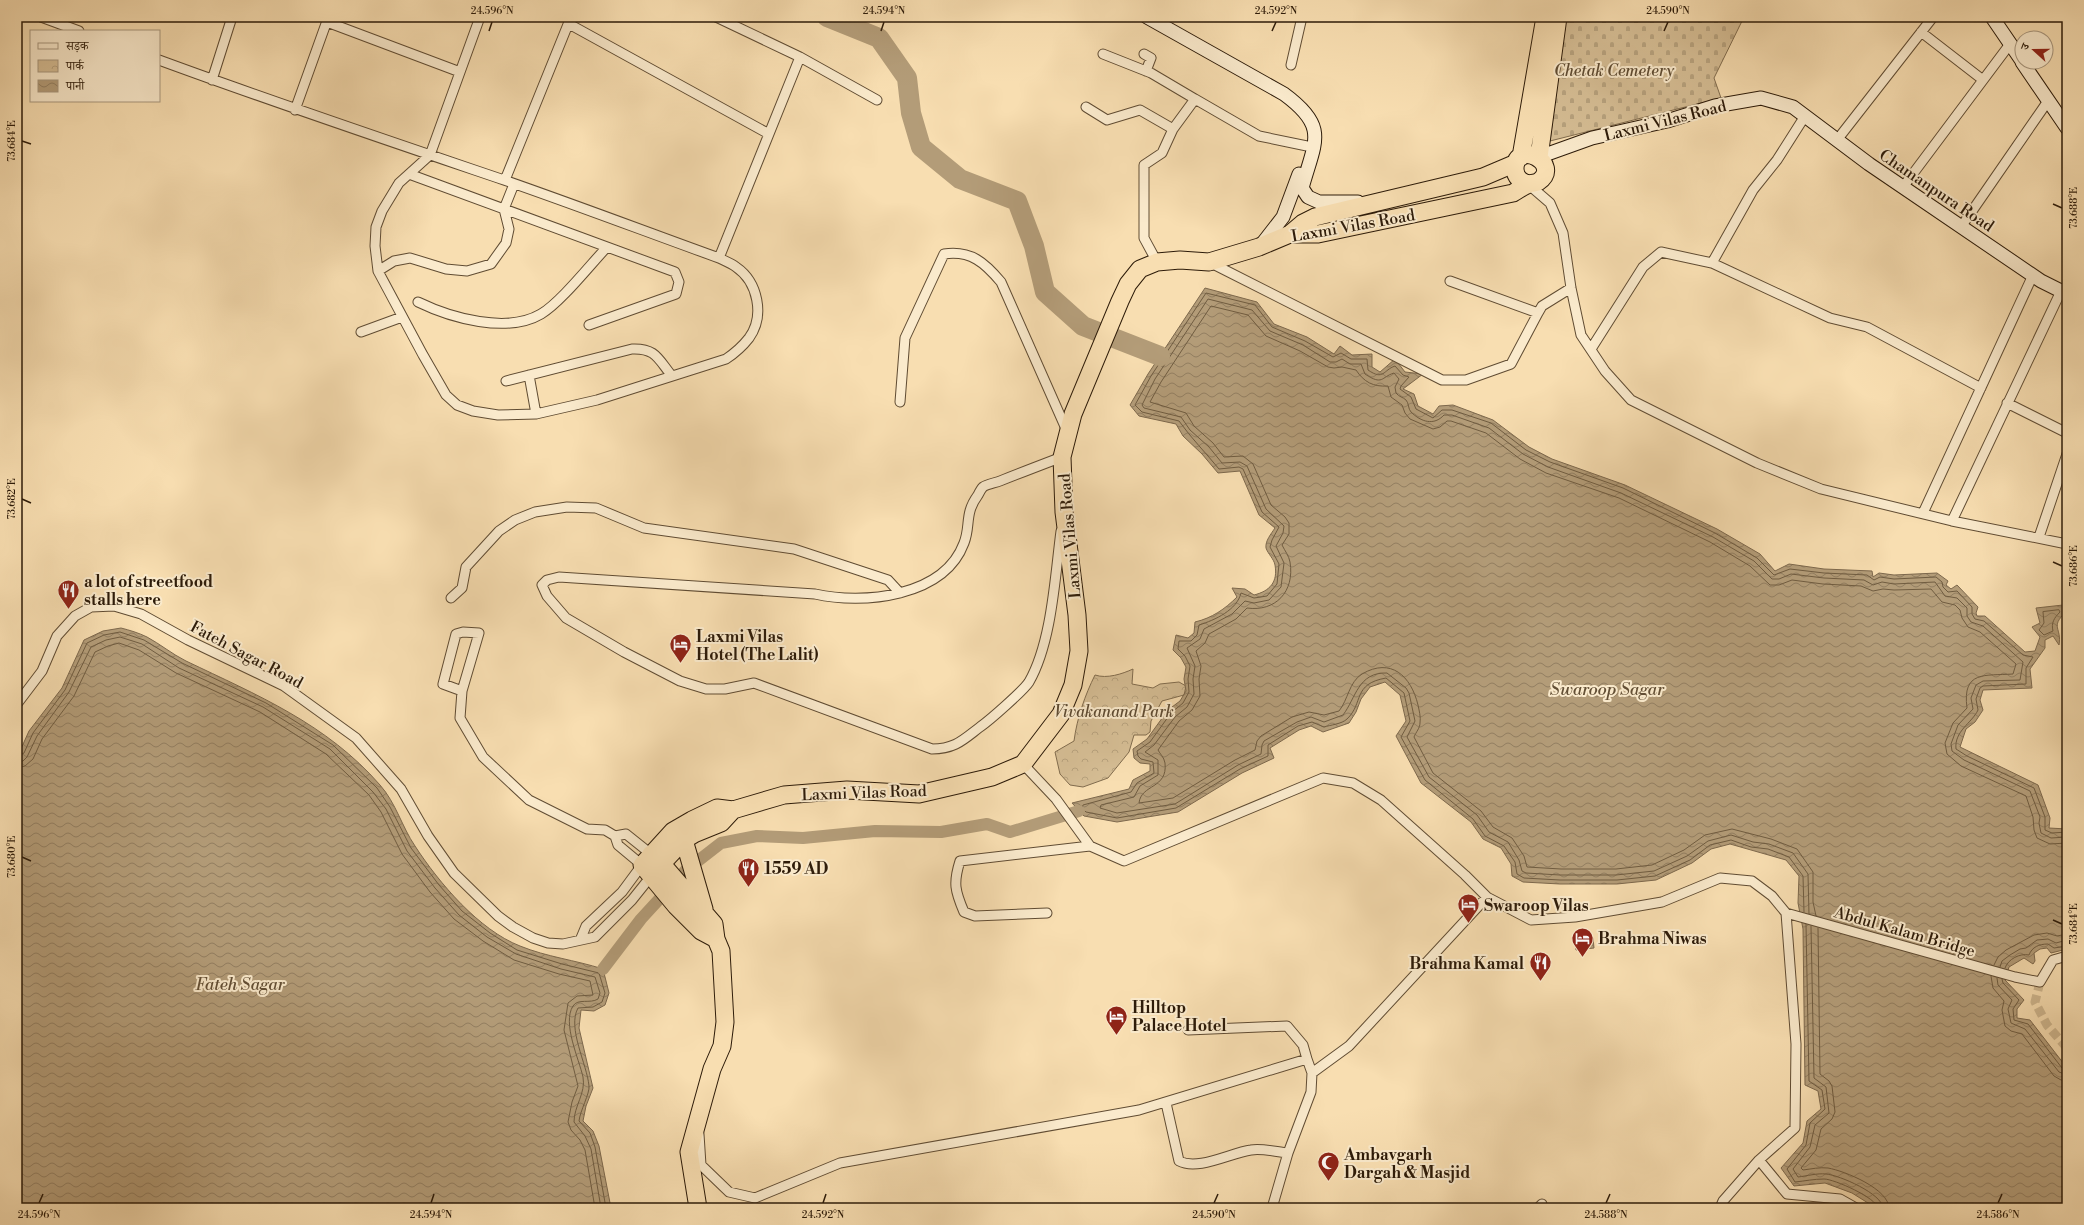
<svg xmlns="http://www.w3.org/2000/svg" width="2084" height="1225" font-family="'Libre Bodoni','Noto Serif Devanagari',serif">
<defs>
<pattern id="cemetery-stones" width="16" height="16" patternUnits="userSpaceOnUse"><rect width="16" height="16" fill="#d5bd94"/><path d="M2 7V4a2 2 0 0 1 4 0v3zM10 15v-3a2 2 0 0 1 4 0v3z" fill="#b7a27e"/></pattern>
<pattern id="park-crowns" width="20" height="18" patternUnits="userSpaceOnUse"><rect width="20" height="18" fill="#d5bd94"/><path d="M2 6a3 3 0 1 1 6 0M12 15a3 3 0 1 1 6 0" fill="none" stroke="#b7a27e"/></pattern>
<pattern id="water-waves" width="16" height="10" patternUnits="userSpaceOnUse"><rect width="16" height="10" fill="#b39c78"/><path d="M0 5q4-4 8 0t8 0" fill="none" stroke="#927e61"/></pattern>
</defs>
<rect width="100%" height="100%" fill="#f8deb1"/>
<filter id="stains"><feTurbulence type="fractalNoise" baseFrequency=".005" numOctaves="4"/><feColorMatrix values="0 0 0 0 .2 0 0 0 0 .09 0 0 0 0 .02 0 0 0 .5 -.17"/></filter>
<radialGradient id="worn" r=".72"><stop offset=".6" stop-color="#630" stop-opacity="0"/><stop offset="1" stop-color="#630" stop-opacity=".3"/></radialGradient>
<!-- cemetery -->
<path fill="url(#cemetery-stones)" stroke="#816c4e" d="M1566 17H1744L1714 78 1721 98 1550 141Z"/>
<!-- park -->
<path fill="url(#park-crowns)" stroke="#816c4e" d="M1133 669 1132 684 1153 688 1160 684 1179 682 1186 686 1184 695 1162 701 1151 721 1150 732 1146 735H1134L1129 752 1108 778 1083 787 1070 785 1060 774 1055 752 1074 741C1077 718 1085 695 1095 675 1107 679 1122 674 1133 669Z"/>
<!-- water -->
<path fill="url(#water-waves)" stroke="#7d684c" d="M1205 288 1257 302 1274 324 1307 337 1334 354 1340 346 1352 355 1372 354V367L1380 372 1395 359 1405 372 1423 374 1403 389 1414 394 1418 406 1433 414 1439 406 1453 405 1493 420 1529 447 1552 459 1625 485 1717 529 1760 554 1775 571 1789 564 1824 569 1872 571 1873 577 1879 573 1894 575 1937 573 1948 581 1946 585 1951 589 1957 585 1978 607 1976 613 1977 616H1985L2025 652 2035 651 2040 637 2032 627 2040 623 2036 608 2063 605 2065 613C2050 627 2062 628 2059 645L2053 636 2045 640V648L2030 669 2032 688 1983 690 1980 700 1983 710 1975 722 1966 729 1960 747 2038 785 2050 818 2049 828 2067 829V949L2051 953 2047 948 2040 949 2034 953 2035 961 2033 964 2024 958 2009 967 2005 980 2024 1000 2017 1009V1018L2030 1020 2067 1068V1208H1876L1852 1193 1825 1183 1794 1186 1781 1168 1803 1143 1807 1121 1821 1109 1818 1091 1805 1085 1803 929 1798 903 1799 876 1786 860 1730 844 1711 849 1692 863 1656 880 1617 884H1560L1523 882 1512 876 1511 864 1501 848 1483 839 1471 822 1421 783 1396 736 1406 721 1400 695 1385 682 1370 687 1361 699 1356 712 1349 723 1323 732 1311 726 1299 730 1270 748 1274 758 1242 773 1178 812 1117 822 1084 816 1072 803 1129 789 1133 780 1150 771V764L1140 763 1134 758 1133 749 1147 739 1168 710 1180 701 1186 691 1184 679 1186 667 1181 658 1173 650 1176 635 1188 638 1194 633 1195 622C1212 618 1225 609 1237 597L1232 588 1245 589 1254 595C1270 591 1278 582 1275 565 1274 559 1268 554 1266 548 1265 541 1271 534 1275 528L1259 515 1240 471 1218 473 1202 454 1183 436 1176 424 1139 416 1130 405 1148 374Z
M121 628C129 630 139 633 147 637 160 644 172 654 186 661 257 695 327 724 380 785 396 803 402 827 415 846 439 883 479 930 520 946 547 957 575 960 603 969L609 993 605 1005 594 1011 581 1010 579 1028 593 1088 586 1106 583 1121 593 1131 599 1146 611 1208H17V754L20 751 29 731 62 688 84 640 103 631Z
M1593 938 1594 948 1576 950 1575 940Z"/>
<g fill="none" stroke-linecap="round" stroke-linejoin="round">
<!-- shore -->
<path stroke="#705c40" stroke-width="1" d="M2059 610 2060 612C2054 618 2051 623 2053 631L2044 635 2039 630 2044 623 2043 612Z
M17 757 24 753 33 733 65 690 87 643 104 635 120 632 144 640 182 663 266 703 333 745 377 788 390 807 411 848 439 885 462 911 490 933 517 950 562 964 599 973 605 993 602 1002 593 1007 578 1008C567 1028 587 1064 589 1086 590 1093 580 1111 579 1121L590 1133 595 1147 606 1208
M17 762 23 761 27 757 37 736 69 692 91 647 106 640 120 637 142 644 179 668 263 707 330 749 373 792 386 809 407 851 435 888 459 915 487 937 516 954 561 969 595 977 600 993 598 999C590 1004 578 998 573 1006 562 1023 579 1059 583 1077 586 1093 574 1106 574 1122L585 1136 591 1149 601 1208
M17 768 25 766 33 759 42 739 74 696 95 652 108 646 119 643 139 650 176 673 260 712 326 754 369 795 381 812 402 854 430 892 454 919 483 941 514 960 559 974 590 981 593 995 577 996 568 1003 564 1030 578 1086 572 1102 568 1122 571 1130 580 1140 585 1150 595 1208
M1804 912 1803 876 1789 857 1768 849 1751 847 1731 840 1710 845 1690 860 1655 876 1617 880H1560L1524 878 1517 874 1515 862 1504 846 1485 836 1473 819 1425 780 1401 737 1410 721 1404 693 1386 678C1352 684 1364 703 1347 719 1342 724 1330 725 1324 727L1312 722 1298 726 1268 745V756L1240 769 1176 808 1117 818 1086 812 1082 808 1083 805 1131 792 1137 783 1154 773 1153 762 1141 759 1138 756 1137 751 1150 742 1171 713 1183 703 1189 692 1188 679 1190 666 1185 656 1178 649 1179 641H1191L1197 635 1199 625C1215 620 1237 610 1241 593L1254 598 1267 596 1277 584 1279 564 1270 547 1272 540 1279 527 1262 512 1243 469 1239 467 1219 469C1206 453 1191 438 1179 421L1142 412 1135 405 1151 376 1206 293 1255 305 1272 327 1305 341 1333 357 1341 353 1351 359H1367L1368 370C1384 381 1383 370 1395 366L1403 375 1409 377 1401 386 1400 389 1411 397 1416 409 1433 418 1442 410H1452L1491 423 1526 450 1550 462 1623 488 1715 533 1757 558 1774 575 1790 569 1824 573 1867 575 1874 580 1880 577 1894 579 1936 577 1942 582 1943 587 1948 592 1957 591 1972 607V614L1975 619 1984 621 2023 655 2033 657 2026 668V684L1983 686 1980 688 1976 699 1978 710C1972 723 1954 731 1956 749L1967 756 2034 788 2045 817V830L2052 833 2067 832
M1809 914 1808 874 1793 853 1769 844 1753 842 1731 835 1708 841 1687 856 1654 871 1616 875H1560L1526 873 1522 871 1519 860 1508 842 1489 832 1477 815 1429 777 1407 737 1415 721 1409 693 1406 688 1387 673C1358 672 1356 698 1343 715L1324 722 1311 717 1297 722 1264 741 1262 745 1261 754 1238 765 1175 804 1117 813 1100 808 1101 805 1134 797 1140 786 1158 775V760L1145 752 1154 745 1175 717 1187 707 1194 694 1193 679 1195 666 1187 648 1200 639 1204 629 1232 614 1245 601 1254 603 1269 600 1281 587 1284 563 1276 546 1283 533 1284 526 1266 509 1247 466 1240 462 1222 463 1209 447 1190 430 1181 417 1144 408 1142 405 1155 379 1208 299 1252 310 1270 331 1303 345 1330 362H1336L1342 359 1350 364H1361L1365 374C1383 386 1381 377 1394 373L1399 379 1395 387 1396 393C1399 397 1403 397 1406 400 1409 403 1408 409 1411 412 1421 422 1434 426 1444 415H1452L1489 428 1523 454 1548 467 1621 493 1713 537 1754 561 1772 579H1779L1791 574 1824 578 1864 580 1873 585 1882 582 1894 584 1935 582 1945 596 1957 598 1967 608V616L1971 622 1983 626 2023 662 2020 680 1983 681 1976 685 1971 698 1973 709 1958 725 1951 744 1952 751 1964 760 2030 791 2040 817 2039 823 2041 833 2051 838 2067 837
M1816 916 1813 902V872L1797 849 1771 839 1732 829 1705 835 1684 850 1652 865 1616 869H1561L1527 867 1524 856 1512 838 1493 827 1481 811 1433 773 1414 737C1416 732 1420 728 1420 723 1421 717 1419 710 1418 705 1411 676 1391 657 1362 674 1349 682 1348 700 1339 711L1324 715 1309 712 1292 717 1261 736 1257 741 1255 750 1235 760 1173 798 1139 803C1141 784 1168 789 1165 763 1164 757 1160 754 1158 750L1179 721 1192 710 1200 696 1199 679 1201 666 1196 651 1205 643 1209 634 1236 619 1247 608C1275 612 1295 592 1290 562 1289 556 1285 551 1282 545L1289 534V523L1285 517 1271 505 1253 464 1243 456 1224 457 1213 443 1194 426 1186 413 1150 402 1161 382 1211 306 1248 315 1266 336 1300 351 1328 367 1334 368 1342 367 1356 370C1364 382 1373 387 1388 386L1391 397 1402 405 1405 413 1410 419 1433 429 1440 427 1447 421H1451L1486 433 1520 459 1546 473 1619 498 1710 542 1750 566 1770 585H1779L1792 580 1823 584 1861 586 1873 591 1883 589 1894 590 1931 589 1942 602 1955 605 1960 610 1962 618 1968 627 1980 632 2016 664 2013 674C1985 676 1962 670 1967 708L1953 723 1945 743 1947 754 1961 766 2026 796 2033 817 2034 830 2037 838 2050 844 2067 843
M1806 924 1809 1081 1822 1090 1825 1109 1810 1123 1806 1145 1787 1169 1795 1182C1805 1181 1814 1179 1824 1179 1834 1179 1877 1198 1878 1208
M1811 926 1814 1078 1826 1087 1829 1113 1815 1125 1810 1147 1793 1169 1798 1177C1807 1176 1817 1173 1826 1174 1839 1175 1883 1194 1883 1208
M1818 928 1820 1074 1829 1081 1832 1086 1835 1112 1832 1119 1821 1129 1816 1150 1801 1168 1803 1170C1811 1169 1820 1167 1828 1168 1845 1171 1889 1189 1889 1208
M1994 965 1998 957 2006 950 2034 935 2047 933 2057 936 2067 934
M2000 967 2002 961 2010 955 2020 949 2026 948 2037 940 2048 939 2056 943 2067 940
M2005 968C2008 959 2020 953 2029 955 2032 947 2039 944 2048 944L2054 948 2067 946
M1991 976 1993 988 2004 1001 2002 1010 2005 1026 2011 1031 2022 1034 2054 1076 2061 1080 2067 1081
M1997 978 1998 985 2012 1000 2008 1009 2011 1023 2025 1029 2059 1072 2067 1075
M2002 979 2003 983 2019 1000 2013 1009 2014 1020 2028 1024 2062 1068 2067 1070"/>
<!-- canal -->
<path stroke="#b39c78" stroke-width="12" d="M603 969 641 919 685 871 721 843 757 836 803 838 875 831 941 832 987 824 1010 832 1079 811"/>
<!-- river -->
<path stroke="#b39c78" stroke-width="20" d="M827 17 879 38 907 78 911 113 921 147 960 179 1017 201 1034 246 1045 292 1083 326 1160 356"/>
<!-- street-tunnel -->
<path stroke="#cfb78f" stroke-width="9" stroke-dasharray="9 4.5" stroke-linecap="butt" d="M2040 982 2035 1002 2047 1025 2067 1048"/>
<defs>
<path id="street" d="M41 17 79 31
M716 17 800 57 719 258
M327 22 460 72
M569 24 769 134
M1921 32 1983 80
M1103 54 1151 73 1195 99
M1144 54 1151 58 1146 71
M800 57 877 100
M159 60C273 102 389 141 504 180 576 205 647 232 719 258 725 261 731 263 736 267 758 282 765 316 749 338 742 347 735 353 726 359L597 400 536 414 498 415 473 411 457 405 446 395 423 355 378 271 375 246 376 227 382 211 399 183 430 155 480 17
M1291 65 1302 17
M212 80 232 17
M1086 107 1107 120 1140 110 1173 129
M295 110 328 18
M1837 140 1933 17
M409 174 675 272 679 282 676 294 589 325
M505 180 571 17
M1528 184 1550 203 1563 233 1571 288 1581 335 1605 371 1631 400 1757 463 1821 489 1952 521 2067 544
M1903 187 2010 44
M1961 227 2048 101
M1157 262 1144 238V165L1162 153 1173 129 1195 99 1259 136 1307 146
M1209 262 1442 380H1466L1511 364 1538 313
M1712 263 1753 190 1777 160 1805 116
M378 271 394 261 410 258 446 269 467 271 491 264 506 243 509 229 504 209 514 184
M1450 281 1538 313 1542 306 1571 288
M418 302C451 318 507 334 541 314 560 303 590 265 607 247
M361 332 402 317
M1591 349 1643 267 1661 252 1712 263 1830 318 1867 327 1981 388
M529 375 536 414
M506 381 632 349C656 348 658 359 672 376
M900 402 905 338 944 254C971 250 985 263 1001 282L1067 431
M2007 403 2067 433
M1923 513 2033 275
M1952 521 2061 291
M1061 531C1055 576 1052 642 1029 682 1024 690 990 720 980 727 963 740 955 749 932 749L754 683 725 689H706L680 681 624 652 566 618 547 596 542 585 547 580 559 577 815 594C863 605 944 597 964 543 971 525 964 514 978 495 979 493 981 489 983 487 987 484 995 483 1000 481 1020 473 1041 465 1062 457
M2039 537 2067 454
M451 598 462 588 466 567 499 531 515 520 535 512 567 507 596 508 644 528 794 549 888 580 900 593
M462 691 479 633 463 632 456 634 443 684 462 691 460 718 483 757 529 800 587 829 605 830 615 836 626 834 651 854
M17 704 42 671 57 636 75 616 91 607 114 606 141 614 188 640 284 686 356 738 401 789 428 836 454 873 498 916 513 927 533 938 548 943 563 944 595 937 632 900 652 875
M1023 764 1056 799 1090 846 1124 861 1323 778 1353 783 1381 800 1465 875 1487 897 1531 920 1575 917 1662 902 1720 878 1752 881 1772 896 1786 913 1796 1044 1795 1128 1759 1160 1723 1201 1720 1208
M1047 913 975 916 964 912C955 891 953 883 960 861L1090 846
M1786 913 2015 977 2040 982 2053 960 2067 956
M581 938 586 926 622 892 642 865 618 845 615 836
M1307 1059 1312 1073 1349 1046 1487 897
M1166 1103 1179 1161C1198 1171 1230 1153 1251 1150 1262 1148 1277 1152 1288 1153
M699 1134 701 1165 729 1192 755 1198 840 1163 1139 1110 1307 1059 1303 1045 1287 1026 1188 1030
M1759 1160 1787 1194 1840 1199 1856 1208
M1272 1208 1288 1153 1311 1092 1312 1073
M1538 1208 1542 1204"/>
<path id="secondary" d="M1147 17 1284 94C1329 127 1315 141 1302 188L1308 197 1319 202H1358
M1992 17 2022 61
M2022 62 2067 128
M1539 157 1592 138 1667 121 1715 106 1761 98 1793 107 1869 164 2041 281 2067 294
M1262 244 1283 217 1299 174"/>
<path id="highway" d="M1521 157 1545 17
M1539 157 1558 17
M1290 234 1303 223 1315 217 1483 177 1516 163
M684 840 704 909
M651 854 662 864 714 924 716 939
M654 872 684 840 694 834 721 823 733 810
M698 1208 689 1152 712 1069 722 1046 725 1022 721 951 716 939 701 931 676 906 642 865 673 831 692 820 717 808 733 810 784 795 847 790 919 794 992 777 1023 764 1061 714 1073 685 1079 651 1077 615 1064 512 1062 457 1073 414 1120 301 1128 284 1140 269 1157 262 1180 260 1209 262 1259 247 1290 234H1318L1513 193C1518 190 1524 186 1529 184 1532 183 1536 183 1538 182 1564 164 1515 138 1515 169 1515 177 1521 182 1528 184"/>
</defs>
<!-- street casing -->
<use href="#street" stroke="#604c33" stroke-width="11"/>
<!-- secondary casing -->
<use href="#secondary" stroke="#2d1b09" stroke-width="15"/>
<!-- highway casing -->
<use href="#highway" stroke="#2d1b09" stroke-width="19"/>
<!-- street -->
<use href="#street" stroke="#faeacc" stroke-width="9"/>
<!-- secondary -->
<use href="#secondary" stroke="#faeacc" stroke-width="13"/>
<!-- highway -->
<use href="#highway" stroke="#f8deb1" stroke-width="17"/>
</g>
<!-- ticks -->
<path fill="none" stroke="#2d1b09" stroke-width="1.5" d="M489 31 492 22M881 31 884 22M1272 31 1276 22M1664 31 1668 22M22 141 31 144M2053 204 2062 208M22 499 31 503M2053 562 2062 566M22 857 31 861M2053 920 2062 924M39 1203 43 1194M431 1203 434 1194M823 1203 826 1194M1214 1203 1218 1194M1606 1203 1610 1194M1998 1203 2002 1194"/>
<!-- icons -->
<defs>
<symbol id="restaurant-pin" viewBox="-11 -11 22 30"><path d="M0 17L-7.5 6A9.5 9.5 0 1 1 7.5 6Z" fill="#8f2418" stroke="#faeacc"/><path d="M-5-6h1v4h1v-4h1v4h1v-4h1v5L-1.5 .5V6h-2V.5L-5-1ZM5-6V6H3V1.5H1.5Q1.5-4 5-6Z" fill="#fff"/></symbol>
<symbol id="hotel-pin" viewBox="-11 -11 22 30"><path d="M0 17L-7.5 6A9.5 9.5 0 1 1 7.5 6Z" fill="#8f2418" stroke="#faeacc"/><path d="M-6-4.5h1.5V1H6V5H4.5V3h-9V5H-6ZM-4 0a1.8 1.8 0 1 1 3.6 0ZM.5 0V-2.5h3Q6-2.5 6 0Z" fill="#fff"/></symbol>
<symbol id="mosque-pin" viewBox="-11 -11 22 30"><path d="M0 17L-7.5 6A9.5 9.5 0 1 1 7.5 6Z" fill="#8f2418" stroke="#faeacc"/><path d="M3.5-4.9A6 6 0 1 0 3.5 4.9A5 5 0 1 1 3.5-4.9Z" fill="#fff"/></symbol>
</defs>
<g fill-rule="evenodd">
<use href="#restaurant-pin" x="56" y="578" width="25" height="34"/>
<use href="#hotel-pin" x="668" y="632" width="25" height="34"/>
<use href="#restaurant-pin" x="736" y="856" width="25" height="34"/>
<use href="#hotel-pin" x="1456" y="892" width="25" height="34"/>
<use href="#hotel-pin" x="1570" y="926" width="25" height="34"/>
<use href="#restaurant-pin" x="1528" y="950" width="25" height="34"/>
<use href="#hotel-pin" x="1104" y="1004" width="25" height="34"/>
<use href="#mosque-pin" x="1316" y="1150" width="25" height="34"/>
</g>
<g text-anchor="middle" stroke-width="4" stroke-linejoin="round" paint-order="stroke">
<!-- park labels -->
<g font-size="16" font-style="italic" fill="#5f4c33" stroke="#faeacc">
<text x="1614" y="76">Chetak Cemetery</text>
<text x="1114" y="717">Vivakanand Park</text>
</g>
<!-- street labels -->
<g font-size="16" fill="#2d1b09" stroke="#faeacc">
<text transform="translate(1665 120) rotate(-14)" y="6">Laxmi Vilas Road</text>
<text transform="translate(1937 190) rotate(34)" y="6">Chamanpura Road</text>
<text transform="translate(1353 225) rotate(-10)" y="6">Laxmi Vilas Road</text>
<text transform="translate(1069 536) rotate(-95)" y="6">Laxmi Vilas Road</text>
<text transform="translate(247 654) rotate(28)" y="6">Fateh Sagar Road</text>
<text transform="translate(864 792) rotate(-2)" y="6">Laxmi Vilas Road</text>
<text transform="translate(1905 931) rotate(16)" y="6">Abdul Kalam Bridge</text>
</g>
<!-- poi labels -->
<g font-size="16" font-weight="bold" fill="#2d1b09" stroke="#faeacc" text-anchor="start">
<text x="84" y="587">a lot of streetfood<tspan x="84" dy="18">stalls here</tspan></text>
<text x="696" y="642">Laxmi Vilas<tspan x="696" dy="18">Hotel (The Lalit)</tspan></text>
<text x="764" y="874">1559 AD</text>
<text x="1484" y="911">Swaroop Vilas</text>
<text x="1598" y="944">Brahma Niwas</text>
<text x="1524" y="969" text-anchor="end">Brahma Kamal</text>
<text x="1132" y="1013">Hilltop<tspan x="1132" dy="18">Palace Hotel</tspan></text>
<text x="1344" y="1160">Ambavgarh<tspan x="1344" dy="18">Dargah &amp; Masjid</tspan></text>
</g>
<!-- water labels -->
<g font-size="17" font-style="italic" fill="#634f35" stroke="#faeacc">
<text x="1607" y="695">Swaroop Sagar</text>
<text x="240" y="990">Fateh Sagar</text>
</g>
</g>
<!-- margin -->
<rect width="2084" height="1225" fill="none" stroke="#f8deb1" stroke-width="44"/>
<!-- legend -->
<rect x="30" y="30" width="130" height="72" fill="#faeacc" stroke="#a8977e"/>
<rect x="38" y="43" width="20" height="6" fill="#faeacc" stroke="#a8977e"/>
<text x="66" y="50" font-size="12" fill="#2d1b09">सड़क</text>
<rect x="38" y="60" width="20" height="12" fill="url(#park-crowns)" stroke="#a8977e"/>
<text x="66" y="70" font-size="12" fill="#2d1b09">पार्क</text>
<rect x="38" y="80" width="20" height="12" fill="url(#water-waves)" stroke="#a8977e"/>
<text x="66" y="90" font-size="12" fill="#2d1b09">पानी</text>
<!-- north arrow -->
<g transform="translate(2034 50) rotate(291)"><circle r="19" fill="#faeacc" stroke="#a8977e"/>
<path d="M0-3L7 15L0 10L-7 15Z" fill="#8f2418"/>
<text y="-6" font-size="11" font-weight="bold" text-anchor="middle" fill="#2d1b09">उ</text>
</g>
<rect x="22" y="22" width="2040" height="1181" fill="none" stroke="#2d1b09" stroke-width="1.5"/>
<g font-size="10" text-anchor="middle" fill="#2d1b09">
<text x="492" y="14">24.596°N</text>
<text x="884" y="14">24.594°N</text>
<text x="1276" y="14">24.592°N</text>
<text x="1668" y="14">24.590°N</text>
<text transform="translate(11 141) rotate(-90)" y="4">73.684°E</text>
<text transform="translate(2073 208) rotate(-90)" y="4">73.688°E</text>
<text transform="translate(11 499) rotate(-90)" y="4">73.682°E</text>
<text transform="translate(2073 566) rotate(-90)" y="4">73.686°E</text>
<text transform="translate(11 857) rotate(-90)" y="4">73.680°E</text>
<text transform="translate(2073 924) rotate(-90)" y="4">73.684°E</text>
<text x="39" y="1218">24.596°N</text>
<text x="431" y="1218">24.594°N</text>
<text x="823" y="1218">24.592°N</text>
<text x="1214" y="1218">24.590°N</text>
<text x="1606" y="1218">24.588°N</text>
<text x="1998" y="1218">24.586°N</text>
</g>
<rect width="100%" height="100%" filter="url(#stains)"/>
<rect width="100%" height="100%" fill="url(#worn)"/>
</svg>
